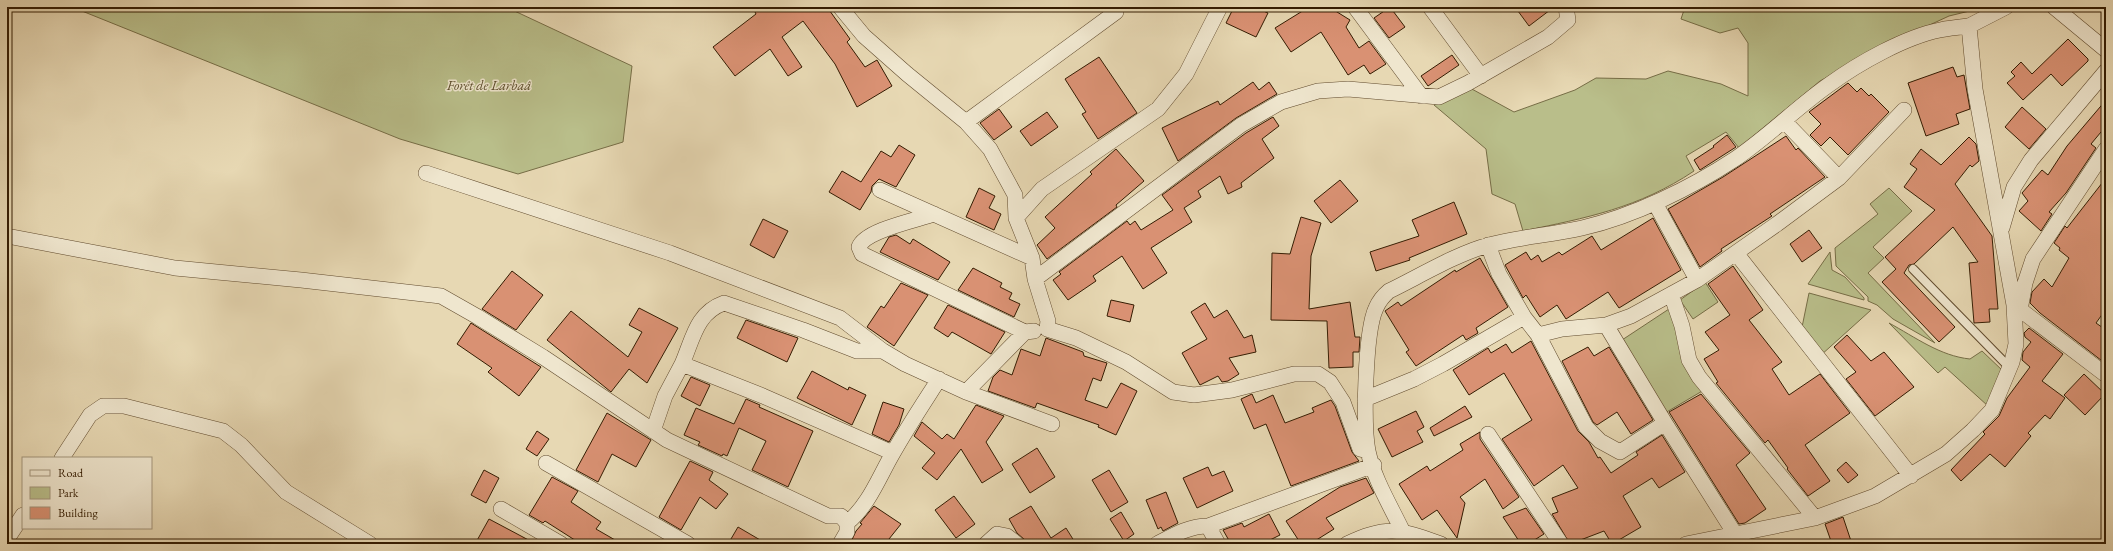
<svg xmlns="http://www.w3.org/2000/svg" width="2113" height="551" font-family="'EB Garamond',serif">
<rect width="100%" height="100%" fill="#e7d8b3"/>
<filter id="stains"><feTurbulence type="fractalNoise" baseFrequency=".005" numOctaves="4"/><feColorMatrix values="0 0 0 0 .2 0 0 0 0 .09 0 0 0 0 .02 0 0 0 .5 -.17"/></filter>
<radialGradient id="worn" r=".72"><stop offset=".6" stop-color="#630" stop-opacity="0"/><stop offset="1" stop-color="#630" stop-opacity=".3"/></radialGradient>
<!-- green -->
<path fill="#b9be8a" stroke="#766d46" d="M72 7H506L632 66 623 142 518 174 400 139Z
M1685 7H1986L1949 16 1880 48 1820 81 1739 148 1726 132 1686 156 1694 171C1639 208 1586 218 1523 231L1515 204 1492 194 1486 149 1434 105 1470 88 1514 112 1575 90 1596 78 1646 79 1668 71 1721 84 1748 96V43L1738 28 1720 33 1681 19Z
M1889 188 1912 211 1873 247 1884 258 1868 273 1935 343 1893 319 1877 305 1868 301V297L1836 266 1835 248 1878 214 1870 204Z
M1830 252 1832 270 1845 277 1864 298V300L1808 284Z
M1705 282 1718 302 1693 319 1680 300Z
M1809 293 1871 310 1820 356 1801 332Z
M1672 307 1704 390 1665 413 1622 340Z
M1889 323C1915 337 1940 356 1970 359L1982 351 2003 371 1988 406 1945 367 1938 373Z"/>
<!-- building -->
<path fill="#d99173" stroke="#341c02" d="M762 7H827L850 39 847 42 865 67 877 60 892 86 857 107 835 64 803 21 782 37 802 67 788 76 770 49 735 76 713 47 756 14 755 12Z
M1234 7H1254L1268 13 1256 37 1226 23Z
M1309 7H1329L1350 20 1346 27 1359 48 1369 41 1386 64 1370 74 1364 65 1348 75 1321 32 1291 52 1275 28Z
M1390 7 1405 27 1389 38 1374 18Z
M1515 7H1554L1529 26Z
M2068 39 2088 59V61L2062 86 2051 74 2023 100 2007 83 2015 76 2011 72 2021 62 2032 74Z
M1452 55 1459 65 1428 86 1421 76Z
M1099 57 1137 113 1098 139 1082 114 1086 112 1065 79Z
M1953 67 1957 77 1964 75 1970 109 1956 114 1959 124 1926 136 1908 83Z
M1253 82 1259 90 1269 82 1277 94 1236 118 1178 161 1162 128 1218 101 1220 105Z
M1848 83 1857 92 1861 88 1869 96 1871 94 1889 112 1848 155 1830 137 1821 146 1810 135 1821 124 1809 112Z
M2106 100V126L2091 144 2096 148 2066 193 2049 212 2052 214 2041 231 2019 211 2028 201 2022 193 2042 170 2048 175 2067 146Z
M2022 107 2046 129 2029 149 2005 127Z
M999 109 1012 127 994 140 980 123Z
M1047 112 1058 127 1031 146 1020 131Z
M1273 117 1279 126 1262 139 1274 158 1241 183 1242 187 1228 194 1220 176 1198 191 1201 197 1184 208 1192 222 1151 248 1167 273 1143 289 1122 256 1093 276 1096 281 1068 300 1053 280 1061 274 1059 272 1127 221 1130 225 1135 221 1141 230 1173 210 1162 195 1246 133Z
M1727 135 1736 147 1700 170 1694 160 1714 147 1713 146Z
M1786 136 1796 150 1798 148 1825 177 1770 214 1772 216 1721 249 1722 251 1700 267 1668 209 1723 177Z
M1969 137 1976 144 1979 161 1972 167 1970 165 1955 184 1992 236 1998 309H1989L1990 322 1974 323 1969 263 1978 262 1953 227 1914 264 1909 265 1904 273 1955 327 1939 342 1882 282 1896 269 1885 257 1935 210 1904 187 1917 169 1910 164 1921 149 1941 165Z
M899 145 915 155 896 187 879 179 872 186 871 192 860 210 829 192 842 171 861 182 881 151 891 157Z
M1116 149 1144 181 1116 205 1117 207 1047 259 1037 245 1055 228 1045 217 1092 174 1090 172Z
M2106 178V309L2096 323 2106 330V364L2040 313 2030 303 2032 292 2044 279 2052 287 2069 258 2059 250 2060 248 2054 243 2065 226 2067 228Z
M1340 180 1358 201 1331 223 1314 201Z
M979 188 995 196 989 208 1001 214 994 230 966 217Z
M1454 202 1467 234 1409 258 1410 260 1376 271 1370 252 1419 236 1412 220Z
M1301 217 1321 223 1311 256 1309 309 1350 302 1355 337H1360L1359 352H1353V367L1329 368 1327 321 1271 320 1272 253 1290 254Z
M1653 218 1681 270 1619 308 1608 292 1566 319 1557 305 1540 317 1526 295 1523 298 1505 265 1526 252 1531 260 1538 255 1542 262 1559 252 1562 255 1592 236 1601 250Z
M763 219 788 231 774 258 750 245Z
M1809 230 1822 248 1802 262 1790 244Z
M896 235 910 244 913 239 950 262 938 280 880 252 889 237Z
M1480 258 1508 307 1476 328 1478 333 1466 340 1463 335 1416 366 1406 352 1409 350 1385 311 1398 302 1401 306 1455 270 1456 272Z
M1733 266 1763 310 1749 320 1782 362 1772 369 1789 395 1820 374 1850 413 1805 445 1830 481 1808 496 1787 469 1788 468 1768 440 1765 443 1716 383 1718 382 1704 359 1719 350 1705 332 1730 315 1708 284Z
M973 268 1002 283 1000 287 1012 293 1009 299 1020 304 1014 317 958 290Z
M512 271 543 295 516 330 482 309Z
M901 283 928 295 894 346 867 327 881 306 884 308Z
M1111 300 1134 305 1130 322 1107 316Z
M1205 303 1214 318 1227 310 1244 338 1252 335 1256 352 1229 358 1239 374 1228 381 1222 382 1218 376 1200 385 1182 353 1207 339 1191 312Z
M948 305 1005 332 991 354 952 332 948 337 934 328Z
M639 308 678 328 647 383 629 369 611 392 547 340 571 311 628 357 642 332 629 325Z
M746 320 798 338 787 362 737 338Z
M471 323 541 367 519 396 488 372 492 368 457 344Z
M2029 328 2063 354 2042 381 2065 398 2050 419 2045 415 2028 433 2031 436 2005 467 1990 454 1961 481 1951 470 1985 434 1983 432 1999 416 2007 398 2030 367 2022 360 2023 352 2031 342 2025 337 2024 333Z
M1847 335 1871 361 1884 352 1914 387 1875 416 1846 379 1856 372 1834 347Z
M1046 338 1083 352 1084 356 1107 363 1101 381 1093 378 1085 400 1107 408 1121 383 1137 391 1116 435 1098 427 1099 425 1037 403 1035 408 988 391 993 377 1000 370 1012 375 1021 349 1040 356Z
M1531 341 1578 431 1589 442 1598 458 1600 457 1611 473 1638 455 1636 452 1662 435 1685 472 1659 488 1652 478 1623 496 1641 527 1612 544 1604 531 1570 544 1552 514 1558 512 1552 498 1578 488 1563 465 1534 486 1502 439 1532 420 1504 373 1469 395 1453 370 1488 348 1491 353 1506 344 1512 353Z
M1588 347 1594 356 1609 347 1653 420 1631 434 1617 412 1597 425 1593 422 1562 361Z
M812 371 848 390 849 387 866 395 852 425 797 398Z
M2084 374 2105 394 2085 415 2064 395Z
M691 377 710 385 700 406 681 396Z
M1252 394 1256 403 1273 395 1285 423 1314 412 1312 408 1331 400 1335 406 1352 452 1359 461 1291 486 1266 424 1254 429 1241 399Z
M1701 394 1750 453 1736 465 1766 509 1745 523 1739 524 1669 412Z
M746 399 760 405 759 407 813 431 788 487 752 470 766 441 739 428 727 456 723 454 722 456 698 445 700 442 684 435 696 408 734 424Z
M883 402 904 409 899 425 889 442 872 434Z
M976 405 1004 416 986 442 1003 470 982 483 961 449 937 480 922 468 935 453 914 436 922 422 942 439 947 434 954 439Z
M1465 406 1472 417 1434 436 1430 428Z
M1416 411 1424 427 1417 431 1423 442 1392 457 1378 429Z
M607 413 651 440 636 467 612 454 598 482 576 470Z
M537 431 549 439 537 456 526 449Z
M1480 432V439L1519 497 1503 509 1485 479 1460 497 1465 503 1457 538 1437 510 1422 520 1399 484 1427 466 1430 471 1463 450 1460 444Z
M1037 448 1055 477 1030 493 1012 464Z
M690 461 713 472 709 480 728 494 716 509 700 497 681 530 659 517Z
M1846 462 1858 475 1848 483 1837 470Z
M1208 467 1212 476 1224 471 1233 491 1197 508 1183 478Z
M484 470 499 478 486 503 471 495Z
M1109 470 1128 502 1111 512 1092 480Z
M552 477 578 491 571 502 601 522 596 529 622 544H581L545 521 543 523 529 515Z
M1366 478 1374 493 1326 518 1334 529 1310 544H1301L1286 521 1340 487Z
M1166 492 1178 523 1163 531 1161 527 1158 529 1146 500Z
M954 496 975 524 956 538 935 510Z
M874 506 901 524 885 544H850L856 531 862 524 860 523Z
M1031 506 1051 538 1066 528 1076 544H1026L1025 540 1017 533 1009 519Z
M1526 508 1544 534 1528 544H1521L1503 517Z
M1121 512 1134 534 1124 541 1110 519Z
M1269 514 1280 535 1262 544H1231L1223 530 1242 523 1244 527Z
M1843 517 1852 544H1832L1825 524Z
M489 519 536 544H475Z
M738 527 767 544H728Z"/>
<g fill="none" stroke-linecap="round" stroke-linejoin="round">
<defs>
<path id="service" d="M1913 269 2010 368"/>
<path id="minor" d="M840 7 864 36 907 74 966 122 990 149 1015 195 1016 218 1032 258 1035 279 1048 321 1047 329 1076 338 1126 362 1173 392 1194 395 1232 390 1294 374H1318L1330 382 1343 402 1360 449 1368 451
M1355 7 1421 96
M1430 7 1481 76
M2054 7 2106 50
M966 122 1116 12
M1785 122 1839 178
M426 173 670 253 840 318 883 351 905 364 966 392 1052 424
M880 190 1032 258
M1655 203 1697 280
M934 214C917 220 865 230 859 247L862 254 1025 332
M1016 218 1042 189 1158 109 1186 74 1220 7
M2002 228 2014 187 2031 160 2106 71
M7 236 175 268 301 280 441 296 478 317 543 357 667 440 828 516H841L847 523V532L840 544
M1488 245 1499 274 1524 317 1538 335 1586 427 1600 441 1620 452 1665 423
M1736 253 1911 476
M1035 279 1241 125 1281 102 1318 91 1348 89 1439 97 1468 83 1548 37 1568 20 1566 7
M1671 294 1682 326 1689 360 1699 377 1815 518
M2014 305 2106 375
M2020 310 2025 283 2033 259 2106 149
M1606 325 1665 423 1735 534
M1538 335 1562 329 1606 325 1631 316 1697 280 1777 224 1839 178 1904 110
M682 364C693 339 696 313 724 303L803 330 857 351H883
M966 392 1025 332 1034 331
M1365 399 1414 379 1443 364 1524 317
M653 431 665 396 682 364 763 396 893 453
M1488 434 1561 544
M62 458 90 415 103 406H124L223 431 241 445 286 492 370 544
M546 463 688 544
M501 509 561 544
M847 523C869 505 879 477 893 453 907 428 923 404 939 379
M1208 526 1374 465
M1402 530C1390 505 1374 479 1368 451 1363 425 1365 331 1376 308 1379 301 1383 296 1389 291 1418 277 1458 253 1489 245 1519 237 1551 235 1582 228 1634 216 1691 188 1735 159 1769 136 1797 107 1830 84 1859 63 1905 37 1940 30 1950 28 1960 27 1969 26
M7 539 23 515
M986 544 997 534 1007 536 1017 544
M1157 544C1174 535 1189 526 1208 526L1218 544
M1347 544C1387 524 1401 530 1441 544
M1686 544 1815 518 1875 496 1946 454 1973 430 1992 410 2012 362 2016 344 2014 305 1975 89 1969 26 2006 7"/>
</defs>
<!-- service casing -->
<use href="#service" stroke="#614b2e" stroke-width="10"/>
<!-- minor casing -->
<use href="#minor" stroke="#614b2e" stroke-width="16"/>
<!-- service -->
<use href="#service" stroke="#efe6ce" stroke-width="8"/>
<!-- minor -->
<use href="#minor" stroke="#efe6ce" stroke-width="15"/>
</g>
<g text-anchor="middle" stroke-width="3" stroke-linejoin="round" paint-order="stroke">
<!-- park labels -->
<g font-size="14" font-style="italic" fill="#5c4d2b" stroke="#efe6ce">
<text x="489" y="90">Forêt de Larbaâ</text>
</g>
</g>
<!-- margin -->
<rect width="2113" height="551" fill="none" stroke="#e7d8b3" stroke-width="24"/>
<rect x="8" y="8" width="2097" height="535" fill="none" stroke="#341c02" stroke-width="2"/>
<rect x="12" y="12" width="2089" height="527" fill="none" stroke="#341c02"/>
<!-- legend -->
<rect x="22" y="457" width="130" height="72" fill="#efe6ce" stroke="#a4957c"/>
<rect x="30" y="470" width="20" height="6" fill="#efe6ce" stroke="#a4957c"/>
<text x="58" y="477" font-size="12" fill="#341c02">Road</text>
<rect x="30" y="487" width="20" height="12" fill="#b9be8a" stroke="#a4957c"/>
<text x="58" y="497" font-size="12" fill="#341c02">Park</text>
<rect x="30" y="507" width="20" height="12" fill="#d99173" stroke="#a4957c"/>
<text x="58" y="517" font-size="12" fill="#341c02">Building</text>
<rect width="100%" height="100%" filter="url(#stains)"/>
<rect width="100%" height="100%" fill="url(#worn)"/>
</svg>
